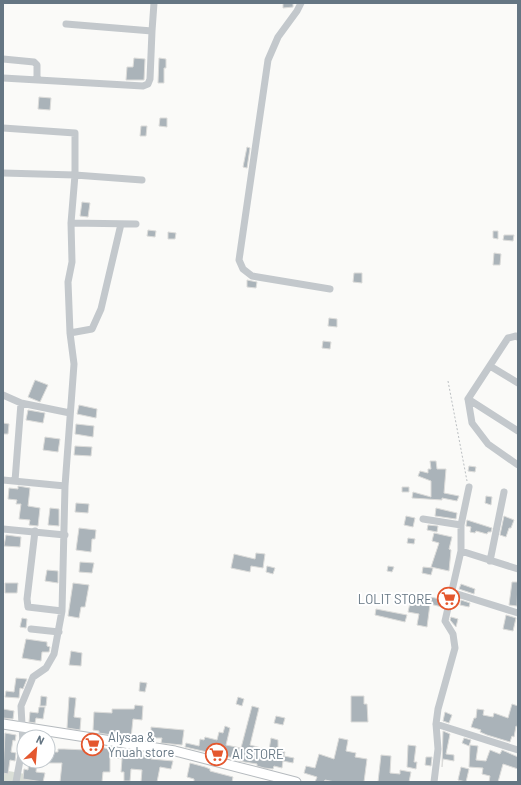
<svg xmlns="http://www.w3.org/2000/svg" width="521" height="785" font-family="Barlow,sans-serif">
<rect width="100%" height="100%" fill="#fafaf8"/>
<!-- green -->
<path fill="#dadfd7" d="M3 770 42 777 44 782H3Z"/>
<!-- building -->
<path fill="#aab3b9" stroke="#dcdcda" d="M283 3H293V7L283 8Z
M134 58 145 59 144 80H126L127 67H133Z
M159 58 166 59V68H164V83H158Z
M39 97 51 98 50 110 38 109Z
M160 118H167V127L159 126Z
M141 126H147L146 136H140Z
M247 147 250 148 247 168 243 167Z
M82 202 90 203 88 217 80 216Z
M148 230 156 231 155 237 147 236Z
M493 231H498V239L493 238Z
M168 232 176 233 175 239H168Z
M504 235H514L513 241 503 240Z
M494 253 501 254 500 265H493Z
M354 273H362V283L353 282Z
M247 280 257 282 256 288 247 287Z
M329 318 337 319V327L328 326Z
M323 341 331 342 330 349 322 348Z
M35 380 48 385 40 402 28 397Z
M79 405 97 409 96 418 77 414Z
M28 410 45 413 43 423 26 420Z
M3 423 9 424 8 434H3Z
M76 424 94 426 93 437 75 434Z
M45 437 60 439 58 452 43 450Z
M75 446 92 447 91 456 74 455Z
M430 461H436L437 469H446L444 493 459 496 457 501 442 498V500L412 498 413 492 431 497V481L418 476 420 471 428 473V469H431Z
M469 466 476 467 475 472 468 471Z
M18 486 30 488 28 506 40 508 38 526 29 525 30 520 19 519 21 504H16L17 500 8 499 9 488 18 489Z
M402 487H409V492H402Z
M486 496 492 497 491 505 485 503Z
M76 503 89 504 88 513 75 512Z
M50 508 59 509V526L48 525Z
M436 508 457 513 456 519 435 516Z
M406 516 415 518 413 527 404 525Z
M504 516 514 520 511 528H509L506 537 500 535Z
M467 520 492 528 491 532H488L487 534 476 531 475 533 470 532 471 527 466 526Z
M428 525 438 526 437 532 427 530Z
M79 528 96 530 95 539H92L91 552 76 550Z
M434 533 452 537 449 549 451 550 449 571 431 567 439 543 432 541Z
M6 535 21 537 20 547 4 546Z
M408 538 415 539 414 544 407 543Z
M256 553 265 554 263 568 251 566 250 572 231 568 234 554 255 559Z
M80 562 94 563 92 573 79 572Z
M267 566 275 568 273 574 266 572Z
M388 566 394 567 392 572 387 571Z
M423 567 433 568 431 575 422 573Z
M47 570 58 571V583L45 581Z
M512 582H518L517 606 509 605Z
M5 583H18L17 593H5Z
M73 583 89 585 85 607H81L79 618 68 616Z
M461 584 475 589 474 594 459 589Z
M422 595 444 600 442 607 430 604 427 627 417 625 419 614 408 612 410 603 420 605Z
M461 600 470 603 469 607 460 605Z
M376 609 407 615 405 622 375 615Z
M506 615 516 618 513 631 503 629Z
M451 617 458 619 456 627 450 620Z
M22 618 27 619 26 628 20 627Z
M26 639 47 642V646L50 647 49 652H42L41 661 22 658Z
M71 651 82 653 81 666 69 665Z
M16 678 27 679 23 689 20 688 19 698 5 697 6 691 14 692Z
M140 682 147 683 145 692 139 691Z
M41 696 47 697 46 706H40Z
M351 696H364V704H367L368 722H351Z
M69 697 76 698 74 717 81 718 80 730 67 728Z
M238 697 244 699 242 706 236 704Z
M512 704 518 706V727L516 726 514 737 512 736 510 742 487 735 480 732 481 730 471 727 474 718H476L477 709 484 710 483 715 493 717 494 713 508 718Z
M135 705 143 706 142 720 133 719 131 738 99 733V731L93 730 94 712 112 713V709H134Z
M252 706 259 708 250 745 269 750 271 738 278 740V750L285 752 284 756 294 758 293 763 283 761 282 768 274 766 273 769 264 768 257 766V764L238 761V759L185 747 186 743 199 746 200 739 204 740 205 737 217 740 219 732 223 733 225 726 230 728 226 745 241 748Z
M39 707H45L43 719 36 718 35 723 29 722 30 712 38 713Z
M3 709 14 711 13 719 3 718Z
M445 712 452 715 449 723 443 721Z
M276 716 285 718 283 725 274 723Z
M151 727 184 730 182 745 161 743 162 738H151Z
M443 731 450 734 446 754 454 755V761L443 759 442 767Z
M5 733 16 735 15 741 13 740 11 752 16 753 15 761 10 760 8 774 3 773Z
M339 738 348 740 346 751 356 753 355 757 367 759 364 782H335L325 780 324 782H315L317 777 304 773 306 766 315 768 319 754 334 759Z
M464 738 471 740 469 746 462 743Z
M88 743 118 752 152 756 151 759 173 761 171 769 160 767 157 782H141L142 770 131 769 130 781H124V772H121L122 759 110 757V772H103L102 782H60L62 763H48V752H58V749H64L86 750Z
M408 745 416 746 414 762H417L416 769 407 767Z
M470 745 478 746 476 760 486 761 490 750 500 754 502 750 518 757V769L503 764 498 782H489L490 776 482 774 483 768 469 767Z
M381 755 391 756 390 773 400 774V770L411 772 409 782H378Z
M426 757H432L431 766 425 765Z
M29 761H37L36 772 45 773 43 782 23 779 24 769 28 770Z
M190 763 205 767 210 769V771L233 777 232 782H194V779L187 777Z
M461 767 469 769 466 782 458 780Z"/>
<g fill="none" stroke-linecap="round" stroke-linejoin="round">
<defs>
<path id="major" d="M3 724 175 751 296 782"/>
</defs>
<!-- major casing -->
<use href="#major" stroke="#b5babe" stroke-width="11"/>
<!-- path -->
<path stroke="#bbbfc2" stroke-width="1" stroke-dasharray="2 2" stroke-linecap="butt" d="M448 381 467 481"/>
<!-- minor -->
<path stroke="#c3c8cc" stroke-width="7" d="M301 3 297 11 278 37 268 60 239 260 243 269 252 276 330 289
M66 24 152 31 154 3
M3 59 34 62 37 65V79
M3 78 143 86 148 84 150 79 152 31
M3 128 75 133V175L71 223 72 262 68 282 70 333 74 364 65 486 62 611 54 654 46 668 33 677 21 706 23 744 16 782
M3 173 75 175 142 180
M71 223 136 224
M70 333 92 329 101 309 121 224
M518 337 516 336 508 338 468 399 472 423 488 444 518 465
M490 366 518 383
M3 395 21 403 70 413
M468 399 518 431
M3 480 65 486
M15 481 21 403
M423 519 461 525V551L445 621 453 634 455 648 438 709 436 724 438 749 434 782
M461 525 469 487
M3 529 65 535
M35 531 27 599 28 607 62 611
M461 551 518 569
M490 561 504 492
M451 592 518 613
M31 629 59 632
M436 724 518 750"/>
<!-- major -->
<use href="#major" stroke="#fff" stroke-width="9"/>
</g>
<!-- icons -->
<defs>
<symbol id="supermarket-ring" viewBox="-11 -11 22 22"><circle r="9.5" fill="#fff" stroke="#e4572e" stroke-width="1.5"/><path d="M-6-5.5h2.5l.6 2H6L4.5 2H-2.5L-4.4-4H-6ZM-1.5 3.2a1.3 1.3 0 1 0 .1 0ZM3 3.2a1.3 1.3 0 1 0 .1 0Z" fill="#e4572e"/></symbol>
</defs>
<g fill-rule="evenodd">
<use href="#supermarket-ring" x="436" y="586" width="25" height="25"/>
<use href="#supermarket-ring" x="80" y="732" width="25" height="25"/>
<use href="#supermarket-ring" x="204" y="742" width="25" height="25"/>
</g>
<g text-anchor="middle" stroke-width="4" stroke-linejoin="round" paint-order="stroke">
<!-- poi labels -->
<g font-size="13" fill="#657683" stroke="#fff" text-anchor="start">
<text x="432" y="604" text-anchor="end">LOLIT STORE</text>
<text x="108" y="742">Alysaa &amp;<tspan x="108" dy="15">Ynuah store</tspan></text>
<text x="232" y="759">AI STORE</text>
</g>
</g>
<!-- border -->
<rect width="521" height="785" fill="none" stroke="#657683" stroke-width="8"/>
<!-- north arrow -->
<g transform="translate(36 749) rotate(26)"><circle r="19" fill="#ffffff" stroke="#c1c8cd"/>
<path d="M0-3L7 15L0 10L-7 15Z" fill="#e4572e"/>
<text y="-6" font-size="11" font-weight="bold" text-anchor="middle" fill="#657683">N</text>
</g>
</svg>
